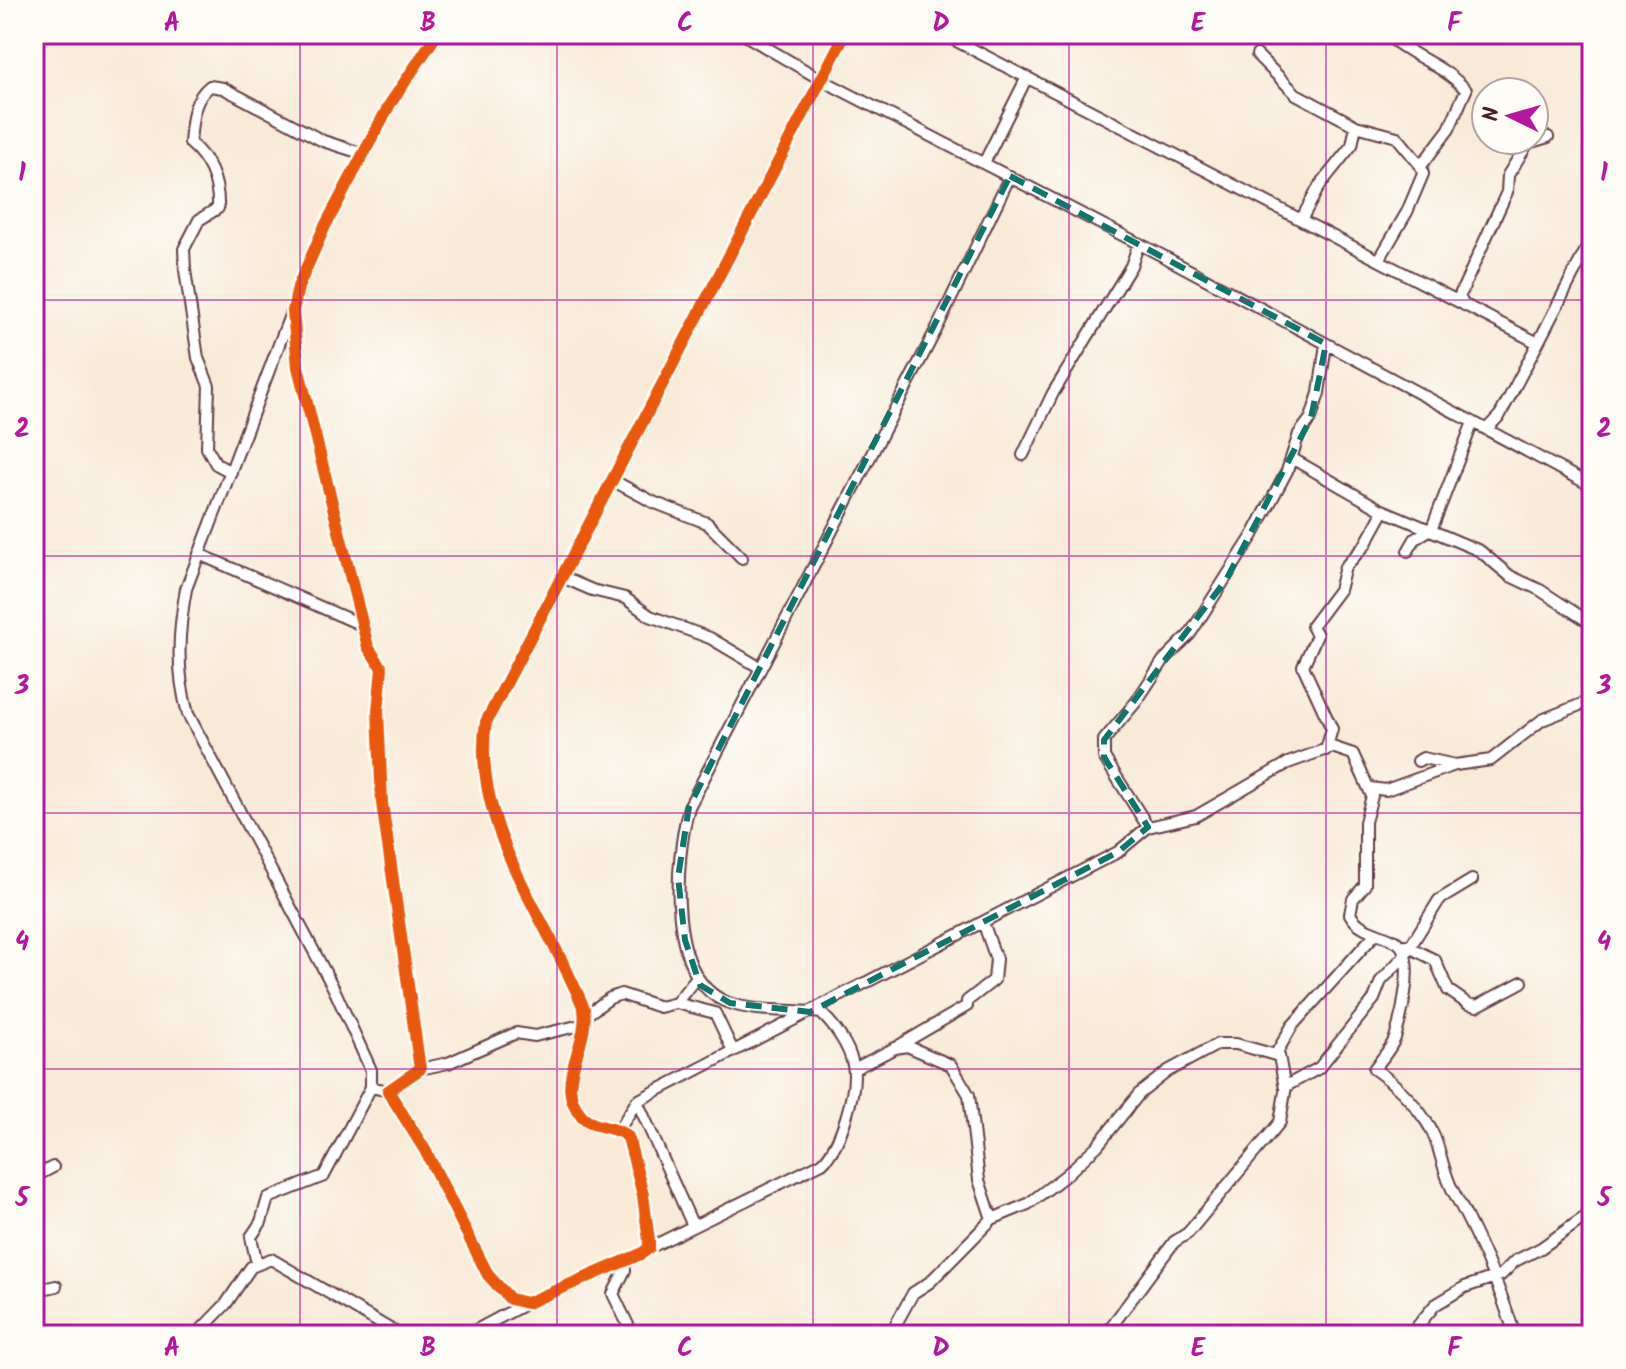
<svg xmlns="http://www.w3.org/2000/svg" width="1626" height="1369" font-family="Kalam,sans-serif">
<rect width="100%" height="100%" fill="#fdfcf7"/>
<filter id="ink" filterUnits="userSpaceOnUse"><feTurbulence type="fractalNoise" baseFrequency=".0125" numOctaves="2"/><feDisplacementMap in="SourceGraphic" scale="16" xChannelSelector="R" yChannelSelector="G"/><feConvolveMatrix kernelMatrix="1 2 1 2 8 2 1 2 1" color-interpolation-filters="sRGB"/></filter>
<filter id="wash" filterUnits="userSpaceOnUse"><feTurbulence type="fractalNoise" baseFrequency=".006" numOctaves="4" result="noise"/><feDisplacementMap in="SourceGraphic" scale="32" xChannelSelector="R" yChannelSelector="G"/><feGaussianBlur stdDeviation="1.8" result="paint"/><feColorMatrix in="noise" values="0 0 0 0 0 0 0 0 0 0 0 0 0 0 0 0 0 1.4 0 .05"/><feComposite in="paint" operator="in"/></filter>
<g filter="url(#wash)">
<rect width="100%" height="100%" fill="#f8ead7"/>
</g>
<g filter="url(#ink)">
<g fill="none" stroke-linecap="round" stroke-linejoin="round">
<defs>
<path id="street" d="M437 34 390 104 324 228 298 287 293 311 298 367 368 647 382 668 378 711 382 803 420 1069 388 1091 425 1150 488 1275 510 1299 527 1303 641 1254 649 1248V1241L643 1195 628 1137C615 1125 596 1130 583 1117 551 1084 590 1047 584 1009 548 918 470 826 486 722L845 34
M743 34 820 79 1161 255 1592 486
M943 34 1538 343 1500 415 1487 429
M1386 34C1410 56 1444 65 1466 90L1449 129 1421 166
M1257 55 1296 94 1356 126 1397 137 1421 166 1423 174 1407 212 1379 260
M984 163 1027 77
M1302 218 1320 185 1352 145 1356 126
M1464 305 1459 297 1507 192 1508 175 1528 143 1548 137
M292 310 186 589C178 633 176 671 188 714L334 989 371 1070V1087L388 1091
M1538 343 1592 238
M1023 455 1053 393 1131 266 1139 243
M1293 459 1380 509 1480 551 1510 576 1540 590 1592 624
M231 472 216 464 207 448 209 386 198 358 185 270 184 249 199 220 218 208C219 182 210 160 190 143 192 122 192 100 210 86L223 88 323 141 364 154
M612 480 653 502 707 523 742 558
M1408 551 1415 539 1432 528 1473 422
M199 554 364 626
M562 577 592 590 625 598 650 616 710 638 759 667
M1326 750 1332 729 1303 666 1317 635 1312 626 1339 590 1345 567 1365 545 1381 516 1380 509
M1418 761 1423 758 1455 765 1491 760 1542 720 1592 700
M1370 788 1386 790 1455 765
M1148 827 1104 757V740L1136 702 1163 661 1190 634 1253 535 1287 471 1299 434 1311 418 1319 393 1326 344
M1405 945 1435 960 1448 990 1468 1004 1477 1006 1522 982
M676 1003 696 978
M585 1016 610 998 621 994 660 1007 676 1003 715 1013 733 1051
M900 1045 967 1006V1001L994 980 996 959 983 922
M1276 1054 1292 1026 1376 933
M420 1069 448 1063 516 1033 535 1036 585 1024
M854 1069 895 1048 907 1046 951 1065 969 1095 979 1180 992 1219
M618 1131 637 1101
M34 1177 53 1167
M693 1226 637 1101 1118 852 1148 827 1196 816 1288 763 1332 747 1353 754 1372 796 1365 822V885L1353 899 1350 914C1360 932 1381 932 1397 942 1417 955 1401 1019 1395 1038 1391 1049 1381 1060 1374 1069 1395 1083 1412 1100 1426 1121 1440 1141 1441 1167 1452 1189 1477 1235 1499 1285 1515 1335
M649 1248 822 1163C840 1148 858 1089 853 1065 849 1046 835 1026 821 1013 791 1009 758 1013 729 1003 665 981 675 859 689 807L938 326 1010 176
M624 1261 625 1270 613 1294 633 1335
M257 1264 251 1237 261 1222 268 1198 324 1176 371 1087
M34 1291 56 1286
M196 1335 226 1304 251 1267 271 1259 400 1335
M467 1335 525 1304
M890 1335 913 1293 930 1282 992 1219 1028 1204 1066 1175 1097 1146 1139 1094 1168 1071 1218 1044H1236L1279 1056 1285 1088
M1105 1335 1174 1242 1188 1233 1280 1122 1286 1086 1319 1068 1374 999 1381 981 1405 955 1439 900 1472 880
M1410 1335 1435 1305 1465 1287 1501 1275 1515 1261 1541 1248 1592 1212"/>
</defs>
<!-- street casing -->
<use href="#street" stroke="#643d45" stroke-width="14"/>
<!-- street -->
<use href="#street" stroke="#fff" stroke-width="10"/>
<defs>
<path id="cycleway" d="M437 34 390 104 324 228 298 287 293 311 298 367 368 647 382 668 378 711 382 803 420 1069 388 1091 425 1150 488 1275 510 1299 527 1303 641 1254 649 1248V1241L643 1195 628 1137C615 1125 596 1130 583 1117 551 1084 590 1047 584 1009 548 918 470 826 486 722L845 34"/>
</defs>
<!-- cycleway casing -->
<use href="#cycleway" stroke="#fdfcf7" stroke-width="17"/>
<!-- cycleway -->
<use href="#cycleway" stroke="#e8590c" stroke-width="12"/>
</g>
</g>
<!-- marked area -->
<path fill="none" stroke="#0f766e" stroke-width="6" stroke-dasharray="16 10" stroke-linejoin="round" d="M1010 176 1326 344 1311 418 1226 580 1104 740V757L1148 827 1118 852 810 1012 730 1003 700 985 685 940 678 877 689 807Z"/>
<!-- grid -->
<path fill="none" stroke="#b5179e" stroke-width="2" stroke-opacity="0.55" d="M300 34V1335M557 34V1335M813 34V1335M1069 34V1335M1326 34V1335M34 300H1592M34 556H1592M34 813H1592M34 1069H1592"/>
<!-- margin -->
<rect width="1626" height="1369" fill="none" stroke="#fdfcf7" stroke-width="88"/>
<!-- north arrow -->
<g transform="translate(1510 116) rotate(275)"><circle r="38" fill="#fdfcf7" stroke="#b5a4a5" stroke-width="2"/>
<path d="M0-6L14 30L0 20L-14 30Z" fill="#b5179e"/>
<text y="-12" font-size="22" font-weight="bold" text-anchor="middle" fill="#4a1f2b">N</text>
</g>
<rect x="44" y="44" width="1538" height="1281" fill="none" stroke="#b5179e" stroke-width="3"/>
<g font-size="26" text-anchor="middle" font-weight="bold" fill="#b5179e">
<text x="172" y="31">A</text>
<text x="428" y="31">B</text>
<text x="685" y="31">C</text>
<text x="941" y="31">D</text>
<text x="1198" y="31">E</text>
<text x="1454" y="31">F</text>
<text x="22" y="181">1</text>
<text x="1604" y="181">1</text>
<text x="22" y="437">2</text>
<text x="1604" y="437">2</text>
<text x="22" y="694">3</text>
<text x="1604" y="694">3</text>
<text x="22" y="950">4</text>
<text x="1604" y="950">4</text>
<text x="22" y="1206">5</text>
<text x="1604" y="1206">5</text>
<text x="172" y="1356">A</text>
<text x="428" y="1356">B</text>
<text x="685" y="1356">C</text>
<text x="941" y="1356">D</text>
<text x="1198" y="1356">E</text>
<text x="1454" y="1356">F</text>
</g>
</svg>
